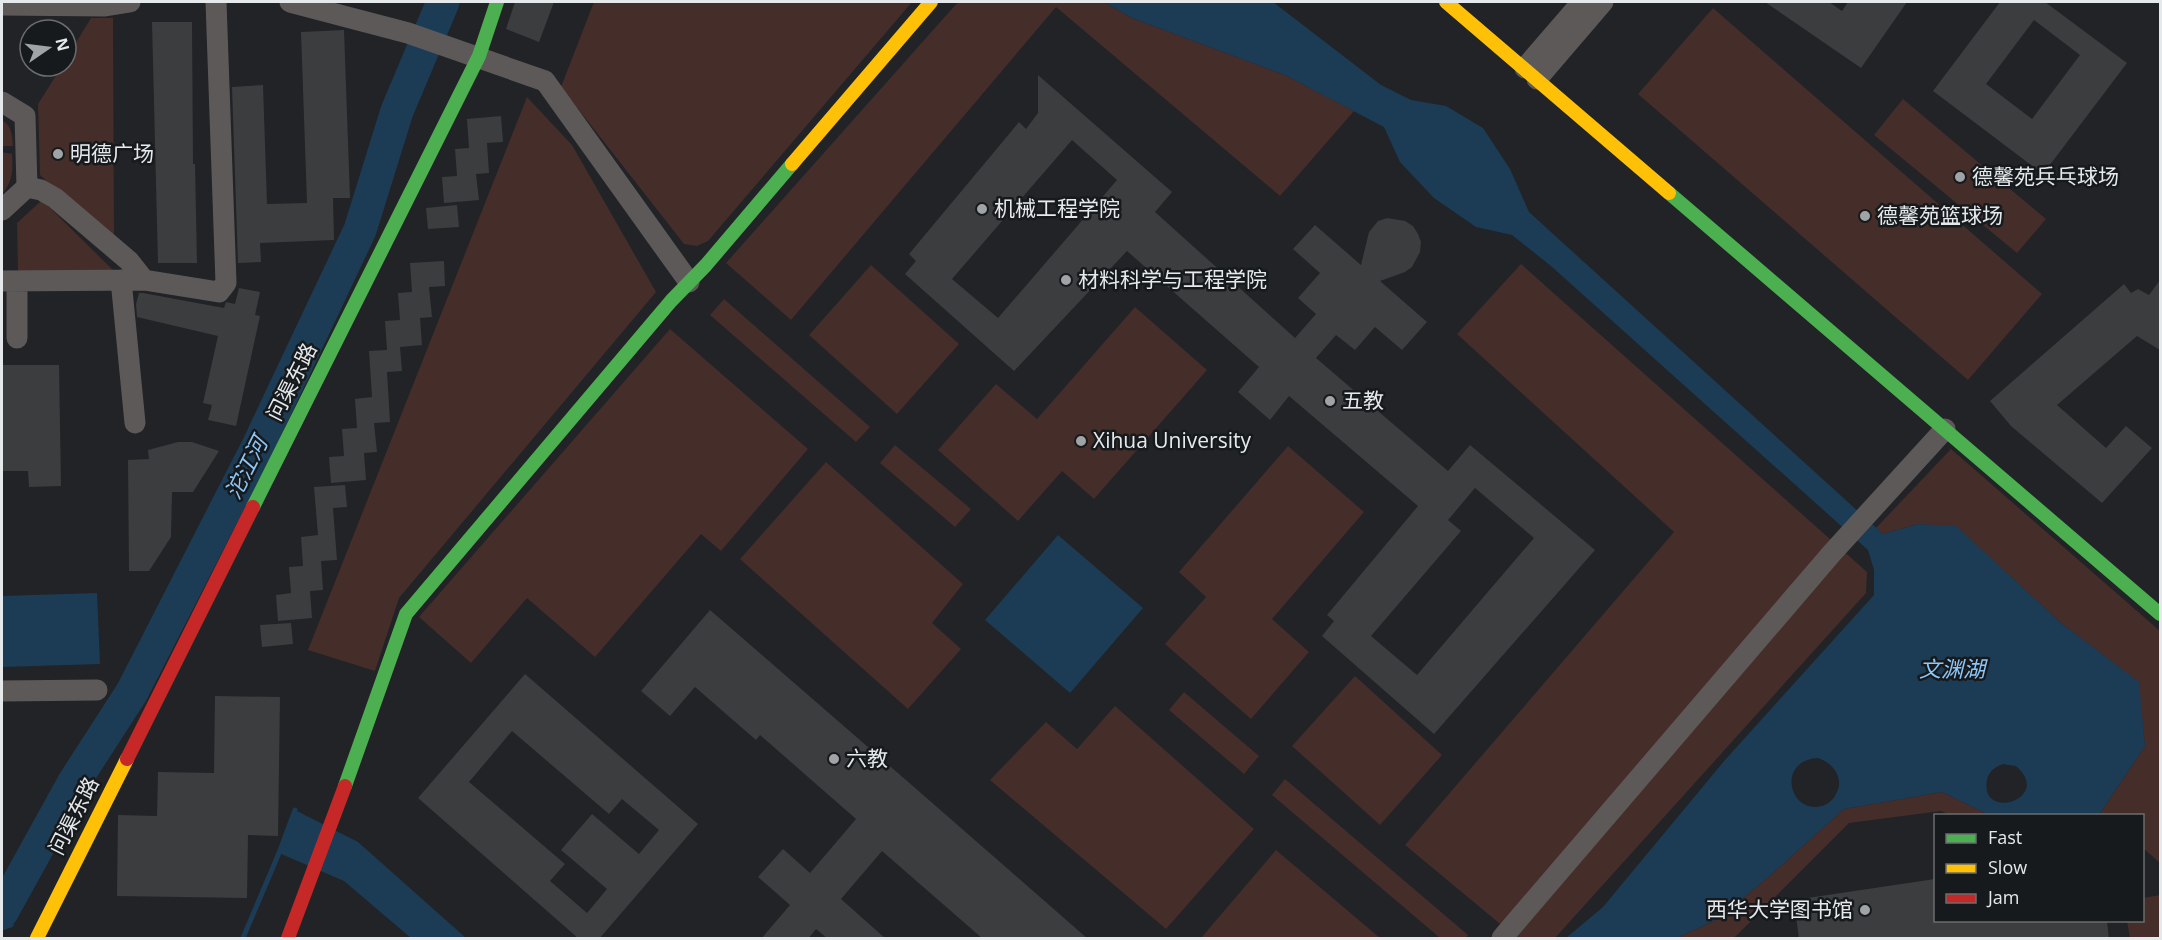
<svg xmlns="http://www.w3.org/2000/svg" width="2162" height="940" font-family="'Open Sans','Noto Sans SC',sans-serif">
<rect width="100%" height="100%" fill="#212326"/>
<!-- green -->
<path fill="#452d2a" d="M594 2H912L708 241 697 246 684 244 561 87Z
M958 2H1104L1132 18 1285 75 1354 111 1280 196 1056 7 791 320 726 263Z
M1713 8 2042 294 1968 380 1638 94Z
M91 18H113L114 241 40 175 38 104 62 66H66V59Z
M527 97 572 145 656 292 399 598 375 671 308 650Z
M1903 99 2046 219 2017 253 1874 135Z
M2 120C12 126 12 135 13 146H2Z
M2 152 12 154C13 170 13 181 2 194Z
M42 200 114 271H18L17 223Z
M1521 264 1867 572 1866 593 1555 938H1517L1405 845 1674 532 1457 334Z
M871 265 959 344 897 414 809 335Z
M724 299 870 427 856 442 710 315Z
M1135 307 1207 370 1094 499 1062 471 1018 521 938 450 996 384 1037 419Z
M670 329 808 449 721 551 701 534 595 657 527 598 471 663 419 617Z
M895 445 971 509 955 527 880 463Z
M1288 446 1364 512 1272 619 1309 652 1251 719 1165 644 1206 597 1179 572Z
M1951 449 2160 631V863L2143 848 2142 816 2099 815 2145 746 2138 682 2061 623 1956 527 1918 524 1883 534 1876 528Z
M826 462 963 584 932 623 961 649 908 709 740 559Z
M1355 676 1442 755 1380 825 1292 746Z
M1184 692 1259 756 1244 774 1169 710Z
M1115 706 1254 829 1166 929 990 780 1046 722 1077 749Z
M1285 779 1468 935 1466 938H1440L1272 795Z
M1942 792 1989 815H1950L1941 811 1849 823 1734 938H1677L1718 919 1772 874 1844 809Z
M1276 850 1380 938H1201Z
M2160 895V938H2130L2127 921 2142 920 2143 898Z"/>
<!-- water -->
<path fill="#1c3c55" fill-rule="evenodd" d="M1104 2H1273L1381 85 1411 100 1446 106 1483 128 1510 169 1529 212 1883 534 1918 524 1956 526 2061 623 2139 682 2145 746 2099 815H1989L1942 792 1844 809 1772 874 1718 919 1677 938H1566L1603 907 1725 760 1874 595V570L1868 550 1551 266 1512 235 1476 227 1434 198 1400 162 1384 127 1285 75 1132 18ZM1818 758C1833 763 1845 778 1836 794 1833 800 1828 804 1822 806 1789 815 1776 760 1818 758ZM2003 764 2016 766C2054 799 1979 822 1987 780 1989 771 1995 767 2003 764Z
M1058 535 1143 608 1070 693 985 620Z
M97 593 100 664 2 667V596Z
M295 810 358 842 466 938H411L344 881 279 853Z"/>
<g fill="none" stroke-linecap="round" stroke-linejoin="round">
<!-- stream -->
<path stroke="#1c3c55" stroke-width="5" d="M2 928 11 925
M243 938 279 853 295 810"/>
<!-- river -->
<path stroke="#1c3c55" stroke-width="33" d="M2 912 74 782 132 692 258 446 360 230 397 111 443 2"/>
</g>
<!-- building -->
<path fill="#3b3d3f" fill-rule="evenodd" d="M515 2H554L539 42 506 29Z
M1765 2H1829L1842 11 1848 2H1907L1861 68Z
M2000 2H2045L2127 63 2043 174 1933 91ZM2034 20 2080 55 2032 119 1986 84Z
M152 22H192L193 164H195L197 263H158Z
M344 30 350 198H333L334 240 260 243 261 262 238 263 232 87 263 85 267 204 307 203 301 32Z
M1038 75 1172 192 1155 212 1295 338 1316 314 1298 298 1320 273 1293 249 1315 225 1361 265 1369 232 1378 221 1387 218 1405 221 1413 226 1418 234 1421 242 1420 252 1412 267 1405 272 1380 281 1427 322 1402 350 1375 327 1355 350 1336 335 1316 358 1448 471 1470 445 1595 550 1434 734 1322 636 1334 621 1327 615 1418 506 1289 396 1270 420 1238 392 1259 367 1127 251 1014 371 905 274 916 261 909 254 1019 122 1026 129 1038 113ZM1072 140 1117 180 998 318 952 279ZM1475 488 1534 538 1417 675 1371 636 1461 531 1448 520Z
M501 116 503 142 487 143 489 173 476 174 479 200 444 203 442 177 457 176 455 149 469 148 467 119Z
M457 205 459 227 428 229 426 208Z
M444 261 445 286 429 287 432 317 420 318 422 345 400 347 402 371 387 372 390 422 374 423 377 452 364 453 366 480 331 483 329 457 344 456 342 429 357 428 355 399 372 397 369 351 387 350 385 321 400 320 398 293 412 292 410 263Z
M2160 280V350L2137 336 2057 405 2106 448 2126 426 2152 448 2102 503 2011 426 1990 401 2124 284 2131 293 2138 289 2149 295Z
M239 288 260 292 255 315 260 316 236 426 208 420 212 405 203 403 218 336 137 317 136 304 139 293H143L224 308 226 302 235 304Z
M2 365H59L61 486 29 487 28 471H2Z
M178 442H192L219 451 193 492H172L171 537 149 571H129L128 460 149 459 148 450Z
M345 485 347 507 333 508 337 560 321 561 323 590 310 591 312 618 278 621 276 595 291 593 289 567 303 566 301 537 318 535 314 487Z
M710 610 914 787 1088 939H983L882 851 841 899 886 939H828L816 929 808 939H761L790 905 758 877 783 849 810 873 856 819 760 735 756 740 695 687 670 716 641 691Z
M291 623 293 644 262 647 260 625Z
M525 674 698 824 599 939H579L418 798ZM512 731 609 814 622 799 659 830 639 854 592 814 561 850 607 889 587 913 550 881 565 864 469 782Z
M215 696 280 697 278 836 248 835 247 898 117 896 118 815 157 816 158 772 214 773Z
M1935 879V921H2107L2109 939H1799L1794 900Z"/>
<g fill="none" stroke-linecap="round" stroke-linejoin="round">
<!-- street -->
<path stroke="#5e5959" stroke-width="21" d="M290 2 408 33 545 81 689 282
M2 5 105 6 130 2
M1525 68 1582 2
M1537 79 1603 2
M2 102 25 116 27 187 2 210
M27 187 41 190 55 198 129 261 144 280
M121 280 135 423
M2 281 144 280 219 292 226 283 216 2
M17 281V338
M2 691 97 690
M1502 938 1832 553 1945 429"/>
<!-- fast -->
<path stroke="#4caf50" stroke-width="14" d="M1669 193 2160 614
M253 507 479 56 497 2
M345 786 406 614 671 301 706 265 792 164"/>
<!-- slow -->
<path stroke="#ffc107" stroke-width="14" d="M1446 2 1669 193
M792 164 931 2
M37 938 127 759"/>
<!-- jam -->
<path stroke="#c62828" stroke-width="14" d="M127 759 253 507
M288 938 345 786"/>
</g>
<!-- markers -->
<g fill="#a1a4a6" stroke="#171a1d" stroke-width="2">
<circle cx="58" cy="154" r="6"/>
<circle cx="1960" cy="177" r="6"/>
<circle cx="982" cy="209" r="6"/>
<circle cx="1865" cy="216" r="6"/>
<circle cx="1066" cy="280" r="6"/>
<circle cx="1330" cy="401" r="6"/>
<circle cx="1081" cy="441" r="6"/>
<circle cx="834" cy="759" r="6"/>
<circle cx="1865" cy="910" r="6"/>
</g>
<g text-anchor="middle" stroke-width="5" stroke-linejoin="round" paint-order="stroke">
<!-- poi labels -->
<g font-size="21" fill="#e6e9eb" stroke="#171a1d" text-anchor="start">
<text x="70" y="161">明德广场</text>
<text x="1972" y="184">德馨苑兵乓球场</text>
<text x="994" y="216">机械工程学院</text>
<text x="1877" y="223">德馨苑篮球场</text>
<text x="1078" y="287">材料科学与工程学院</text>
<text x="1342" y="408">五教</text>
<text x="1093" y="448">Xihua University</text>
<text x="846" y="766">六教</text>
<text x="1853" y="917" text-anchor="end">西华大学图书馆</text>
</g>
<!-- street labels -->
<g font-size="21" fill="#e6e9eb" stroke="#171a1d">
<text transform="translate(292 382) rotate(-63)" y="7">问渠东路</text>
<text transform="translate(74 816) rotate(-63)" y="7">问渠东路</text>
</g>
<!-- water labels -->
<g font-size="22" font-style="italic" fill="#8dc7f9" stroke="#171a1d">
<text transform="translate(246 468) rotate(-63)" y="8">沱江河</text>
<text x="1952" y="677">文渊湖</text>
</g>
</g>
<!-- border -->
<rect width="2162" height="940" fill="none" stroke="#e6e9eb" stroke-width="6"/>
<!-- legend -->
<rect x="1934" y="814" width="210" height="108" fill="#171a1d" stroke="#6a6d6f" stroke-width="1.5"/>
<rect x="1946" y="834" width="30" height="9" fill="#4caf50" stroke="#6a6d6f" stroke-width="1.5"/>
<text x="1988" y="844" font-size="18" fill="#e6e9eb">Fast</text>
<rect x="1946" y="864" width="30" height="9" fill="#ffc107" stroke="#6a6d6f" stroke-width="1.5"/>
<text x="1988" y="874" font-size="18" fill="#e6e9eb">Slow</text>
<rect x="1946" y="894" width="30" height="9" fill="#c62828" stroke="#6a6d6f" stroke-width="1.5"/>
<text x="1988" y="904" font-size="18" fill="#e6e9eb">Jam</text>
<!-- north arrow -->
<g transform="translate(48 48) rotate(76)"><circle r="28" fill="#171a1d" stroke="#6a6d6f" stroke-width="1.5"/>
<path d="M0-4.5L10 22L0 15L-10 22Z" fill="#a1a4a6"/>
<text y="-9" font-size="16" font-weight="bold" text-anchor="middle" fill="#e6e9eb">N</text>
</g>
</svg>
